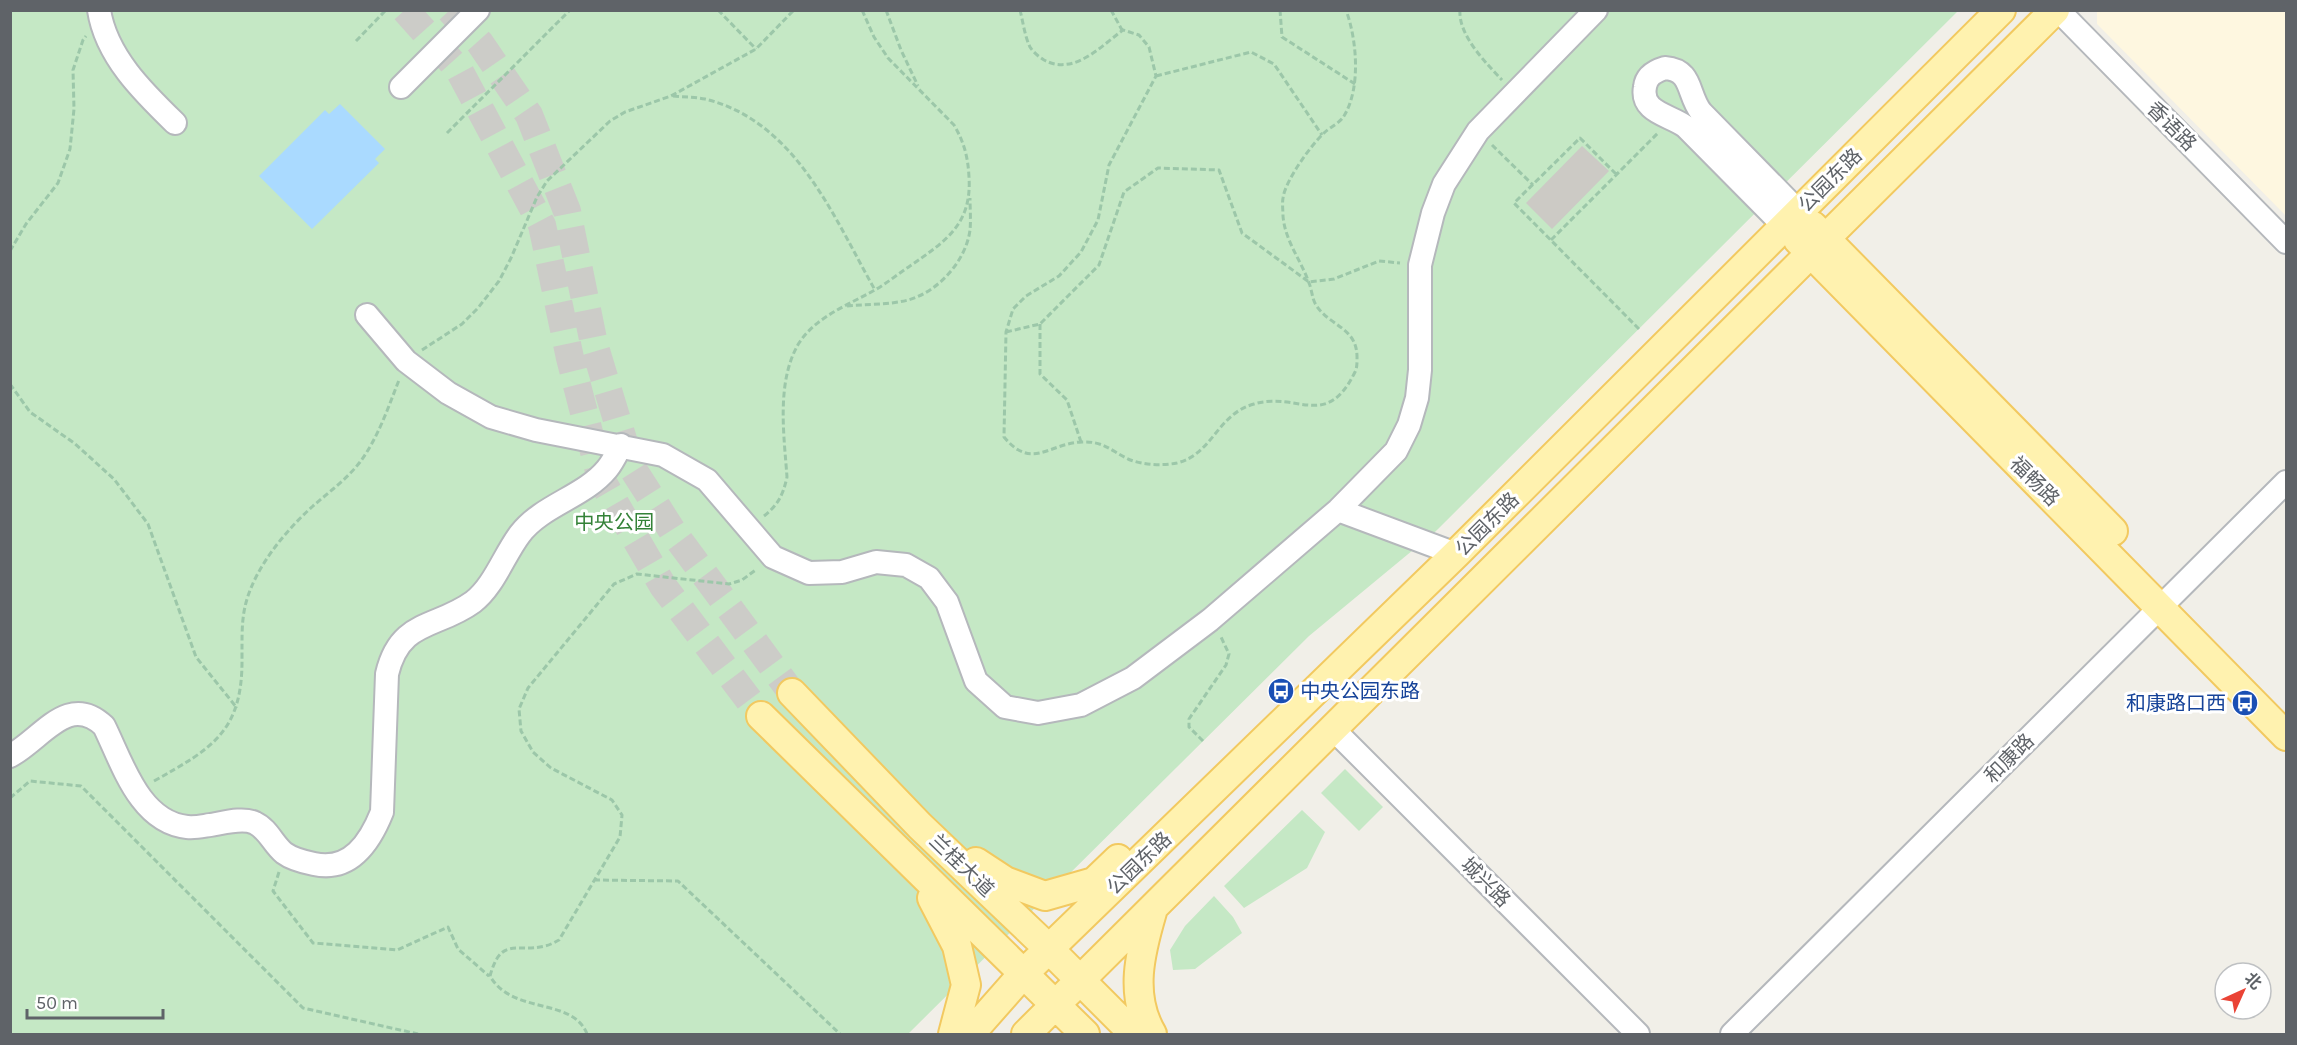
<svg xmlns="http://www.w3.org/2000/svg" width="2297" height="1045" font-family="Karla,'Noto Sans SC',sans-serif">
<rect width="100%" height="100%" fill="#f1efe8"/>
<!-- commercial -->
<path fill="#fef7e0" d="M2097 11H2286V216L2097 24Z"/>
<!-- green -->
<path fill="#c5e8c5" d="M11 11H1958L1436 531 1309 636 908 1034H11Z
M1345 769 1383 807 1359 831 1321 793Z
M1302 810 1325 832 1307 868 1244 908 1224 886Z
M1214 896 1233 917 1242 933 1195 969 1173 970 1170 950 1185 926Z"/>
<!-- water -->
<path fill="#aadaff" d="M340 104 385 149 375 159 379 163 312 229 259 176 325 110 329 114Z"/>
<!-- building -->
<path fill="#cccac5" d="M1582 146 1609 171 1552 229 1526 203Z"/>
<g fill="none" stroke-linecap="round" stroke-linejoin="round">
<!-- major-tunnel -->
<path stroke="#ccccc8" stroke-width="28" stroke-dasharray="28 14" stroke-linecap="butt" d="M405 10 459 70 542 225 570 358 601 479 663 586 761 716
M450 10 480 43 529 115 567 211 594 344 631 466 673 532 792 693"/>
<defs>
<path id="minor" d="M99 10C106 56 143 92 175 123
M2058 10 2286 242
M401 87 478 10
M1784 226 1686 127C1671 115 1640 113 1645 87 1646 76 1655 71 1665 68 1693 70 1687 94 1701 112L1798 211
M367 315 406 361 448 393 491 417 536 430 663 455 707 480 773 557 809 573 842 572 876 562 906 565 929 578 947 602 976 681 1005 707 1038 713 1081 705 1133 678 1210 620 1338 510 1396 451 1409 425 1417 398 1420 370V265L1433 213 1444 184 1478 131 1596 10
M1338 510 1456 554
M1333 729 1638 1034
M10 756C42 739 68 692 104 726 122 762 139 822 187 827 195 828 203 826 210 825 223 823 243 817 255 823 268 829 273 844 284 853 292 859 304 862 314 864 351 872 370 842 382 812L387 674C400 619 436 629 473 602 494 586 504 555 520 534 542 505 584 497 607 469 613 462 617 453 621 445
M1732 1034 2286 482"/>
<path id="major" d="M1813 226 2113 531
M1798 240 2286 736
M792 693 920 826 1049 949 1134 1034
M761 716 1085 1034
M976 862 1005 881 1045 896 1094 882 1118 859
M932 898 957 946 966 985 953 1034
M970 1034 1022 975 1456 554 2001 10
M1026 1034 2055 10
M1152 1034C1129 995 1140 953 1152 912"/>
</defs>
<!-- minor casing -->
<use href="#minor" stroke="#b5b8bc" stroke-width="26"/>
<!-- major casing -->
<use href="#major" stroke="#f2c960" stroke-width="32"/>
<!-- path -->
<path stroke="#9cc7a9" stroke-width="3" stroke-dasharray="6 3" stroke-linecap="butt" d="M718 10 756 49
M886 10 901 50 918 86
M1020 10C1023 22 1025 37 1030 47 1033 52 1039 57 1044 60 1074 76 1100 47 1123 30L1139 35 1149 47 1156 76 1109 165 1098 220 1081 252 1059 276 1026 296 1013 309 1006 332 1004 437C1032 471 1049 443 1082 442 1103 441 1110 450 1128 459 1142 465 1162 466 1177 463 1213 454 1217 414 1254 404 1298 391 1326 431 1355 372 1357 368 1357 364 1357 359 1358 327 1330 327 1316 305 1312 299 1312 290 1309 283 1301 260 1285 241 1283 216 1283 210 1282 204 1283 198 1285 181 1311 145 1324 133 1330 127 1340 123 1344 116 1361 88 1357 40 1346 10
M1111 10 1122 30
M1280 10 1282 37 1355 84
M1460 10C1458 35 1486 63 1502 80
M356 41 386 10
M1156 76 1251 52 1274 64 1322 135
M673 96C684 97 695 97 705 99 796 121 834 218 875 290
M447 133 570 10
M1492 145 1533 185
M1616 174 1580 138 1514 203 1639 329
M1551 240 1658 133
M10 251 26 224 58 183 70 149 74 109 73 70 83 40 86 36
M847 306C867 304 889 305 908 300 938 292 966 261 970 230 971 220 970 208 970 198
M1040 324V374L1067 400 1081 442
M1006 332 1040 324 1099 265 1124 192 1158 168 1219 170 1242 233 1309 282 1334 279 1379 261 1400 263
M422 350 462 324 478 308 499 281 511 258 537 197 547 181 610 121 625 112 671 96 756 49 794 10
M10 384 30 412 74 443 114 479 148 524 196 657 237 708
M764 516C778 505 783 495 787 477 784 435 776 381 799 343 816 317 846 306 873 291 886 284 898 274 910 266 946 241 972 224 969 177 968 157 964 142 954 125L888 58 874 37 862 10
M1203 741 1189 727V719L1226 665 1229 654 1221 637
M154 781C213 748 243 731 242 657 242 624 241 607 256 577 270 550 291 526 313 506 329 492 347 479 360 462 378 438 388 408 399 380
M10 798 30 781 81 786 303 1008 418 1034
M279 872 273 891 313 943 397 950 448 927 458 949 489 976
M594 880 678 881 840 1034
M587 1034C573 997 512 1015 490 976 501 936 516 953 545 946 550 945 555 942 559 940L620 837 622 815 612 800 551 768 533 752 521 731 519 709 528 688 614 584 637 574 729 584 742 580 757 569"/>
<!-- minor -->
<use href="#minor" stroke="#fff" stroke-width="22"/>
<!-- major -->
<use href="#major" stroke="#fff2af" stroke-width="28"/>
</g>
<!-- icons -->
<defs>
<symbol id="bus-disc" viewBox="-11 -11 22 22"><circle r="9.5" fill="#1a4fb4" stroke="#fff"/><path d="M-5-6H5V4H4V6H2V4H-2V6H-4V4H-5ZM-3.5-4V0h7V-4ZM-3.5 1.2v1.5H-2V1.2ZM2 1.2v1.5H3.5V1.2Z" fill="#fff"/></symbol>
</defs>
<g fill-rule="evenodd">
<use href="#bus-disc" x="1266" y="676" width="30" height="30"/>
<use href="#bus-disc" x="2230" y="688" width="30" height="30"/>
</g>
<g text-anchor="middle" stroke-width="6" stroke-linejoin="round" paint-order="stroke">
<!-- street labels -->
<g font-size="20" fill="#5f6368" stroke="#fff">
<text transform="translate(2172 126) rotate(45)" y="7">香语路</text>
<text transform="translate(1830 180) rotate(-45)" y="7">公园东路</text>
<text transform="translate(2035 481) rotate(45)" y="7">福畅路</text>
<text transform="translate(1487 524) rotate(-45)" y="7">公园东路</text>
<text transform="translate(2009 758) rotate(-45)" y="7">和康路</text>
<text transform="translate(1139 863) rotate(-44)" y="7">公园东路</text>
<text transform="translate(962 865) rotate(44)" y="7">兰桂大道</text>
<text transform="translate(1486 882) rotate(45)" y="7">城兴路</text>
</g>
<!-- park labels -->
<g font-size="20" fill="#348238" stroke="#fff">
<text x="614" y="529">中央公园</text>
</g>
<!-- transit labels -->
<g font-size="20" fill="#164399" stroke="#fff" text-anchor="start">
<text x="1300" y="698">中央公园东路</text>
<text x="2226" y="710" text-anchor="end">和康路口西</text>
</g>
</g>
<!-- border -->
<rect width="2297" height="1045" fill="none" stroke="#5f6368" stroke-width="24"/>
<!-- north arrow -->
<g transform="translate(2243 991) rotate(45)"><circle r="28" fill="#ffffff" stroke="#bfc1c3" stroke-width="1.5"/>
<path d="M0-4.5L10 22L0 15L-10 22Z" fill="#ea4335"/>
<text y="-9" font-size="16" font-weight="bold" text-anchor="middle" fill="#5f6368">北</text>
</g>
<!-- scale -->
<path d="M27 1009v9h136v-9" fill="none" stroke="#5f6368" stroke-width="3"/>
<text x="36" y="1009" font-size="18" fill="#5f6368" stroke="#ffffff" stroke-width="4.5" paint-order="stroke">50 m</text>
</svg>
